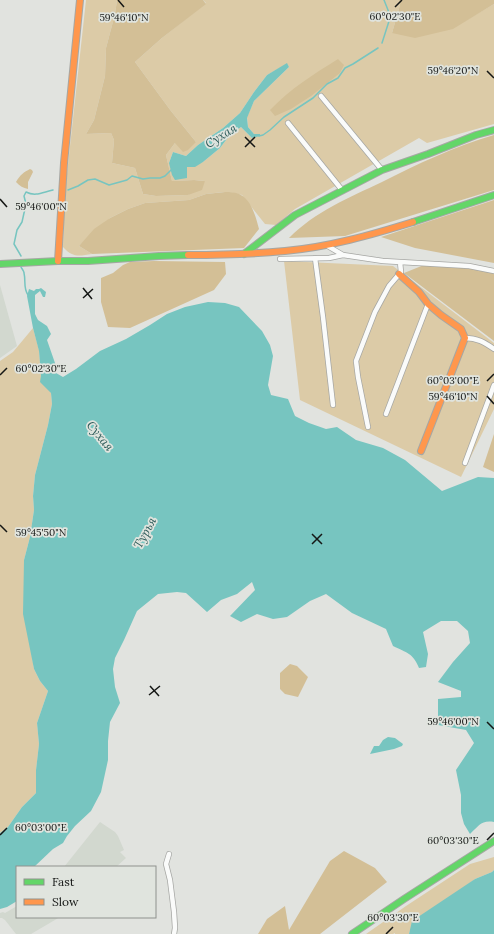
<svg xmlns="http://www.w3.org/2000/svg" width="494" height="934" font-family="Lora,serif">
<rect width="100%" height="100%" fill="#e1e3df"/>
<!-- built -->
<path fill="#d2d8cf" d="M0 285 17 346 0 358Z
M100 822 115 832 118 836 124 850 120 852 126 858 116 867H64Z
M17 906V917H60L31 934H16L5 920 2 918H0V913L3 912 5 913Z"/>
<!-- green -->
<path fill="#dccba7" fill-rule="evenodd" d="M86 0H117L115 14 106 48 105 76 94 120 86 134 111 133 114 140 112 163 135 168 143 194 156 196 188 195 205 181 194 180 172 181 166 155 175 143 196 142 171 111 135 62 162 38 206 3 203 0H399L400 5 392 33 453 28 494 4V124L427 143 419 138 295 209 276 225 265 224 242 195 234 193 224 192 206 194 189 200 145 203 128 209 110 218 79 246 92 254C79 256 73 258 63 247L65 192ZM287 64 289 67 254 101 247 117 248 127 254 134H260L252 138 241 127 229 136 220 148 203 162 187 167 169 163 173 152 186 156 198 145 223 128 240 113 254 92 267 75Z
M284 261 393 266 401 272 494 343V409L461 477 300 400Z
M33 328 39 350 41 376 51 393 52 404 48 425 35 475 33 496 34 510 30 537 24 560V577L31 650 34 669 40 681 48 691 37 723 39 744 36 770V793L22 807 8 827 0 833V361L13 352Z
M494 857V870L492 872 475 879 410 930 409 934H395V933L393 934H366L406 906 470 864Z"/>
<!-- forest -->
<path fill="#d3bf96" d="M117 0H203L206 4 162 38 135 62 171 111 196 142 188 150 183 152 175 143 166 155 172 181 194 180 205 181 202 190 188 195 156 196 143 194 135 168 112 163 114 140 111 133 86 134 94 120 105 76 106 48 115 14Z
M399 0H494V4L453 29 415 38 392 33 400 5Z
M338 59 344 65 340 73 311 96 291 109 275 116 270 110C290 89 314 74 338 59Z
M494 135V190L345 236 289 238C316 211 348 198 382 182 418 164 455 146 494 135Z
M30 169 32 170 33 172 28 182V189C23 188 20 186 16 182 20 175 24 172 30 169Z
M225 192C230 192 236 192 241 195 252 201 256 218 259 229L244 248 92 254 79 246 94 229 110 218 128 209 145 203 189 200 206 194Z
M494 200V263L415 248 381 237Z
M154 261 225 262 226 274 214 290 130 328 108 327 101 302V278L113 273 123 265 130 262Z
M424 265 475 269 494 273V341L404 273Z
M494 434V472L483 467Z
M290 664 297 666 308 677 298 697 285 694 280 689V673Z
M344 851 375 868 387 882 320 934H258L267 919 285 906 289 930 330 861Z"/>
<!-- water -->
<path fill="#77c5c0" d="M287 63 289 67 254 101 247 118 248 127 254 134H260V136L252 138 241 127 229 136 220 148 203 162 195 167H187V178L175 180 172 175 169 163 173 152 186 156 198 145 223 128 240 113 254 92 267 75Z
M41 288 46 292 45 297H43L40 291 35 295V314L38 320 47 326 51 334 47 340 55 363 56 373 63 377 76 369 100 351 126 339 150 325 167 314 185 307 208 302 225 303 239 307 262 331 270 345 273 356 268 385 271 395 288 399 295 416 309 423 326 429 337 427 356 440 383 448 405 460 442 491 478 477 494 478V822C481 820 479 826 470 834L464 824 461 813V795L456 770 474 743 466 730 438 725V699L461 697V691L438 682 453 662 470 643 468 631 457 621H441L423 632 428 654 426 667 419 668C413 653 407 653 393 646L386 629 352 613 326 594 310 601 287 617 273 619 257 614 241 622 230 616 255 590 252 582 237 594 221 600 207 612 186 593 177 592 158 594 137 611 124 640 115 658 113 669 115 687 120 703 110 722 108 741V760L101 792 91 811 75 826 67 836 63 843 53 849 34 867H17V901L7 907 0 909V833L8 827 22 807 36 793V770L39 744 37 723 48 691 40 681 34 669 23 614 24 560 30 537 34 510 33 496 35 475 48 425 52 404 51 393 40 382 41 376 39 351 33 328 27 296 29 289 34 291 36 289H39Z
M388 737 395 738 403 744 402 746 394 749 370 754 374 746H379L383 740Z
M494 870V934H409L412 921 475 879 492 872Z"/>
<g fill="none" stroke-linecap="round" stroke-linejoin="round">
<!-- stream -->
<path stroke="#77c5c0" stroke-width="1.5" d="M382 43 390 18 388 10 384 0
M259 136 263 135 270 130 284 117 313 98 327 84 338 78 345 68 353 64 378 48
M68 190 78 186 88 180 95 179 109 185 127 180 132 176 143 179 150 178H160L165 176 171 170
M21 256 14 244 17 230 22 222 26 204 24 196 26 192C36 197 43 192 53 190
M21 267C22 269 24 271 24 273 26 281 23 288 28 295"/>
<defs>
<path id="street" d="M321 96 382 170
M288 123 342 190
M326 245 343 255 383 261 469 266 494 271
M315 258 323 317 333 405
M280 259 329 258 343 255
M465 338C477 338 484 342 494 349
M386 414 428 304
M368 427 358 377 356 361 375 312 389 286 401 272 400 262
M465 463 494 385
M169 854 166 864 170 880 174 912 175 928 174 934"/>
<path id="fast" d="M413 222 494 195
M244 254 295 215 382 170 428 154 476 135 494 130
M0 264 58 261H88L159 256 188 255
M352 934 404 899 494 841"/>
<path id="slow" d="M188 255C220 255 253 254 285 251 329 247 371 235 413 222
M58 261 64 163 80 0
M399 274 419 292 428 304 441 315 461 329 465 338 421 451"/>
</defs>
<!-- street casing -->
<use href="#street" stroke="#a6a7a4" stroke-width="6"/>
<!-- fast casing -->
<use href="#fast" stroke="#a6a7a4" stroke-width="8"/>
<!-- slow casing -->
<use href="#slow" stroke="#a6a7a4" stroke-width="8"/>
<!-- street -->
<use href="#street" stroke="#fafbfa" stroke-width="4.5"/>
<!-- fast -->
<use href="#fast" stroke="#63d668" stroke-width="6"/>
<!-- slow -->
<use href="#slow" stroke="#ff974d" stroke-width="6"/>
</g>
<!-- ticks -->
<path fill="none" stroke="#151715" stroke-width="1.5" d="M118 0 124 7M395 7 402 0M487 71 494 78M245 137 255 147M245 147 255 137M0 199 7 207M83 288 92 299M83 298 93 289M0 375 7 368M487 381 494 374M487 396 494 404M0 525 7 532M312 534 322 544M312 544 322 534M150 686 159 696M149 695 160 686M487 722 494 729M0 835 7 828M487 840 494 833M386 934 393 927"/>
<g text-anchor="middle" stroke-width="3.5" stroke-linejoin="round" paint-order="stroke">
<!-- water labels -->
<g font-size="12" font-style="italic" fill="#2c5b59" stroke="#e0e4de">
<text transform="translate(221 136) rotate(-32)" y="4">Сухая</text>
<text transform="translate(100 436) rotate(51)" y="4">Сухая</text>
<text transform="translate(145 533) rotate(-61)" y="4">Турья</text>
</g>
</g>
<g font-size="10" text-anchor="middle" fill="#151715" stroke="#e0e4de" stroke-width="3.5" stroke-linejoin="round" paint-order="stroke">
<text x="395" y="20">60°02'30"E</text>
<text x="124" y="21">59°46'10"N</text>
<text x="453" y="74">59°46'20"N</text>
<text x="41" y="210">59°46'00"N</text>
<text x="41" y="372">60°02'30"E</text>
<text x="453" y="384">60°03'00"E</text>
<text x="453" y="400">59°46'10"N</text>
<text x="41" y="536">59°45'50"N</text>
<text x="453" y="725">59°46'00"N</text>
<text x="41" y="831">60°03'00"E</text>
<text x="453" y="844">60°03'30"E</text>
<text x="393" y="921">60°03'30"E</text>
</g>
<!-- legend -->
<rect x="16" y="866" width="140" height="52" fill="#e0e4de" stroke="#8f928e"/>
<rect x="24" y="879" width="20" height="6" fill="#63d668" stroke="#8f928e"/>
<text x="52" y="886" font-size="12" fill="#151715">Fast</text>
<rect x="24" y="899" width="20" height="6" fill="#ff974d" stroke="#8f928e"/>
<text x="52" y="906" font-size="12" fill="#151715">Slow</text>
</svg>
